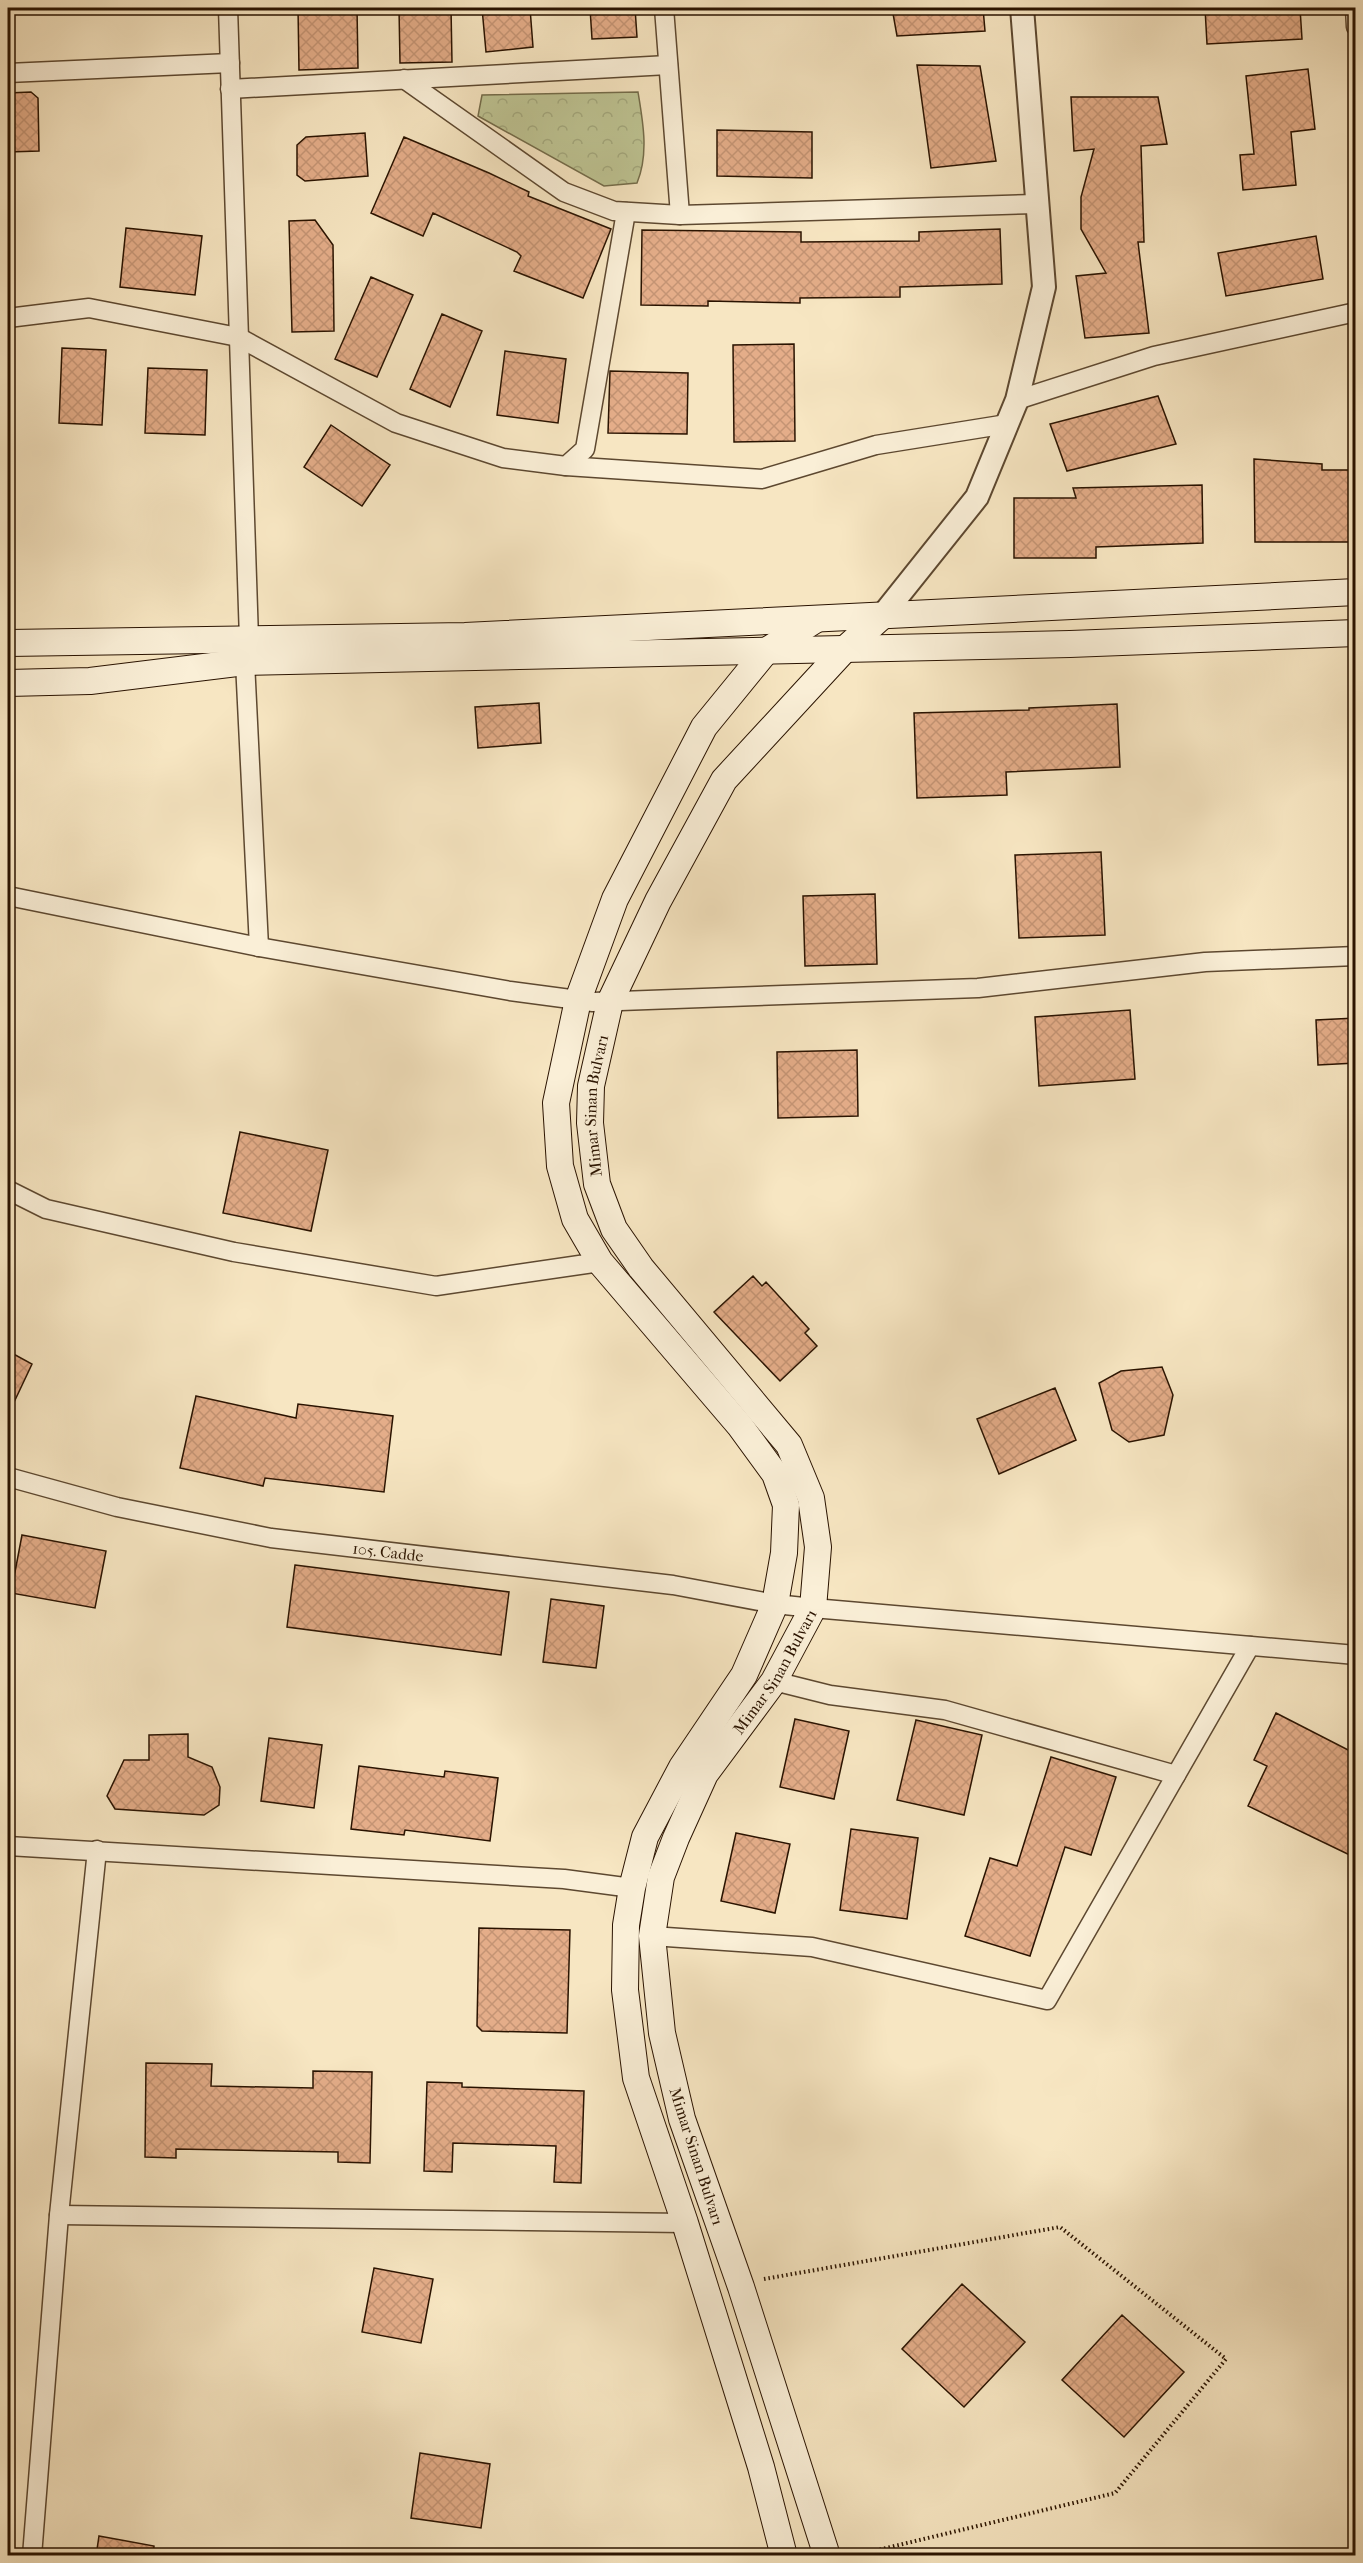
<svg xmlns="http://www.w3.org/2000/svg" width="1363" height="2563" font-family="'IM FELL French Canon',serif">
<defs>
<pattern id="park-crowns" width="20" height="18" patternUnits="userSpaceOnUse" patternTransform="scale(1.5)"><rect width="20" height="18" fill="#bec493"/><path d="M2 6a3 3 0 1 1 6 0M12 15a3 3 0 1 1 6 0" fill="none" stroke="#a3a87d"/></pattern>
<pattern id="building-cross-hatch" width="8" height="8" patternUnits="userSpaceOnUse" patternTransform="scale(1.5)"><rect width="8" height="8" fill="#e4ad89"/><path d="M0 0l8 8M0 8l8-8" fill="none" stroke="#c49474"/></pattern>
</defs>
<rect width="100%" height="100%" fill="#f7e6c2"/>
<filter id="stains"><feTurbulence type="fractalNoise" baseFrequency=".00333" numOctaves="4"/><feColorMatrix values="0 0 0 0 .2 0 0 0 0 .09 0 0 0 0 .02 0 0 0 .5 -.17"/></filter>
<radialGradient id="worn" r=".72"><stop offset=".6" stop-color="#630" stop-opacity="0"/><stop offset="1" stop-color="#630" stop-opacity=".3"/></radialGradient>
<!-- park -->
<path fill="url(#park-crowns)" stroke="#746c4a" stroke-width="1.5" d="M638 92C643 122 649 154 637 183L604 186 478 116 482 95Z"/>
<!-- building -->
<path fill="url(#building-cross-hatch)" stroke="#2a1300" stroke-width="1.5" d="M298 8H357L358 68 299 70Z
M399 8H451L452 62 400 63Z
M482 8H530L533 47 486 52Z
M590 8H635L637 37 592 39Z
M892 8H983L985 31 897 36Z
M1205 8H1300L1302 39 1207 44Z
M917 65 980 66 996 161 931 168Z
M1308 69 1315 129 1291 132 1296 185 1243 190 1240 155 1254 154 1246 76Z
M31 92 38 98 39 151 8 152V93Z
M1071 97H1158L1167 144 1141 146 1144 242H1138L1149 333 1085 338 1076 276 1106 273 1081 229V197L1094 149 1074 151Z
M717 130 812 132V178L717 176Z
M365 133 368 176 305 181 297 175V145L306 137Z
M404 137 489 173 529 192 528 196 611 229 583 298 514 271 521 256 517 252 433 213 423 236 371 213Z
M315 220 333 245 334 331 292 332 289 221Z
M126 228 202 236 195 295 120 287Z
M1000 229 1002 284 900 287V297L800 298V303L708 301V306L641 305 642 230 801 232V242L919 241V232Z
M1316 236 1323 279 1226 296 1218 253Z
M371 277 413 295 377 377 335 359Z
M442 314 482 331 450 407 410 389Z
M794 344 795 441 734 442 733 345Z
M62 348 106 350 102 425 59 423Z
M505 351 566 359 558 423 497 415Z
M148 368 207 370 205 435 145 433Z
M610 371 688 373 687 434 608 433Z
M1158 396 1176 444 1067 471 1050 424Z
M331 425 390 465 362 506 304 467Z
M1254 459 1322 464V470H1356V542H1255Z
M1202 485 1203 543 1096 547V558H1014V498H1076L1073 488Z
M539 703 541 743 478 748 475 707Z
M1117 704 1120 767 1006 772 1007 795 917 798 914 713 1029 710V708Z
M1101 852 1105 935 1019 938 1015 855Z
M875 894 877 964 805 966 803 896Z
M1130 1010 1135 1079 1039 1086 1035 1017Z
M1356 1018V1063L1318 1065 1316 1020Z
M857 1050 858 1116 778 1118 777 1052Z
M240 1132 328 1150 311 1231 223 1213Z
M753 1276 762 1286 766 1282 809 1329 805 1333 817 1346 780 1381 714 1312Z
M8 1351 32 1364 8 1415Z
M1162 1367 1173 1395 1164 1435 1129 1442 1112 1430 1099 1383 1121 1371Z
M1055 1388 1076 1440 999 1474 977 1419Z
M196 1396 296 1418 298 1404 393 1416 384 1492 265 1478 263 1486 180 1468Z
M22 1535 106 1551 95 1608 11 1593Z
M295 1565 509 1592 501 1655 287 1627Z
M551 1599 604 1606 596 1668 543 1662Z
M1276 1713 1356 1754V1858L1248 1806 1267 1766 1254 1760Z
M795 1719 849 1731 834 1799 780 1787Z
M916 1720 982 1735 964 1815 897 1800Z
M188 1734V1757L212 1767 220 1787 219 1805 204 1815 115 1809 107 1796 124 1760H149V1735Z
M269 1738 322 1745 314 1808 261 1801Z
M1051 1757 1116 1777 1091 1855 1065 1847 1030 1956 965 1936 990 1858 1017 1866Z
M359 1766 444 1777 445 1771 498 1778 490 1841 405 1830 404 1835 351 1829Z
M851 1829 918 1838 907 1919 840 1910Z
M736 1833 790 1844 775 1913 721 1901Z
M479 1928 570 1930 567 2033 482 2031 477 2026Z
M146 2063 212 2064 211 2086 313 2088V2071L372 2072 370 2163 338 2162V2152L176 2149V2158L145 2157Z
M427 2082 462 2083V2087L584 2091 581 2183 554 2182 556 2146 453 2143 452 2172 424 2171Z
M374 2268 433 2279 421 2343 362 2332Z
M962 2284 1025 2342 964 2407 902 2349Z
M1122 2315 1184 2372 1124 2437 1062 2380Z
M420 2453 490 2464 481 2528 411 2518Z
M99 2536 154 2546 153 2556H96Z"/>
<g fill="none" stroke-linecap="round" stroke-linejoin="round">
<defs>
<g id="minor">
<path d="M228 8 249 639 245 662 259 947"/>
<path d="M664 8 680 215"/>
<path d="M1355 8 1356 27"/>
<path d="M8 73 230 63"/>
<path d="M404 79 564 192 614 211 680 215 1036 204"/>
<path d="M230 89 668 65"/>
<path d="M8 318 89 308 238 337 396 423 503 458 566 466 585 449 626 212"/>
<path d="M1017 400 1154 356 1356 312"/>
<path d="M566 466 762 479 876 445 1007 424"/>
<path d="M8 896 259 947 510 991 593 1002 978 988 1205 962 1356 956"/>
<path d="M8 1190 46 1209 234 1252 436 1286 600 1262"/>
<path id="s1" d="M8 1477 117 1507 271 1538 673 1585 775 1604 813 1608 1356 1655"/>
<path d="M774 1681 830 1695 945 1710 1176 1775"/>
<path d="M8 1846 564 1879 632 1888"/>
<path d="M652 1936 812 1947 1047 2000 1250 1646"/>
<path d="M59 2215 685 2223"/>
<path d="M32 2556 59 2215 97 1850"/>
</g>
<path id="tertiary" d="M882 616 977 497 1017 400 1044 287 1022 8"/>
<g id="secondary">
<path d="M8 643 465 636 1356 592"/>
<path d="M8 683 90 681 245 662 1070 644 1356 633"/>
<path d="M784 2556 761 2467 685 2223 636 2078 625 1990 626 1925 632 1888 645 1837 682 1767 744 1675 775 1604 784 1553 786 1505 775 1474 740 1426 600 1262 575 1219 560 1166 556 1103 578 1000 615 899 704 727 766 651 815 620"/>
<path id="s2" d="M827 2556 741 2287 682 2119 662 2033 652 1936 661 1877 676 1838 705 1774 774 1681 813 1608 818 1547 811 1498 789 1445 641 1268 614 1229 597 1184 590 1123 591 1086 610 1002 658 901 724 780 844 650 882 616"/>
</g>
</defs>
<!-- minor casing -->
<use href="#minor" stroke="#5d4830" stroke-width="21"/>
<!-- tertiary casing -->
<use href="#tertiary" stroke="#5d4830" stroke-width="26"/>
<!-- secondary casing -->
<use href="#secondary" stroke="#2a1300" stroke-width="28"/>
<!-- path -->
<path stroke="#2a1300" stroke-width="4" stroke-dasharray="1.5 3" stroke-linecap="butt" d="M764 2279 1060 2227 1226 2359 1115 2493 853 2556"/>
<!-- minor -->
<use href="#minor" stroke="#faefd7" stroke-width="18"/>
<!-- tertiary -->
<use href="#tertiary" stroke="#faefd7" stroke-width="22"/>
<!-- secondary -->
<use href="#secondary" stroke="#faefd7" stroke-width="26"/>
</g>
<g text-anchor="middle" stroke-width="4.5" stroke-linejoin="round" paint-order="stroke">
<!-- street labels -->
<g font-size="16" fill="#2a1300" stroke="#faefd7">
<text dy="6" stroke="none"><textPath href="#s2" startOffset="1590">Mimar Sinan Bulvarı</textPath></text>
<text dy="6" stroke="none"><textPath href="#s1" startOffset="388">105. Cadde</textPath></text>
<text dy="6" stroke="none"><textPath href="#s2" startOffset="942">Mimar Sinan Bulvarı</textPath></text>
<text transform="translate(697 2156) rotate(72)" y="6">Mimar Sinan Bulvarı</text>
</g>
</g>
<!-- margin -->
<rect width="1363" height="2563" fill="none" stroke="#f7e6c2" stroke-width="30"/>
<rect x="9" y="9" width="1345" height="2545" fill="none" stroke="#2a1300" stroke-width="3"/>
<rect x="15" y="15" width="1333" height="2533" fill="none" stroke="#2a1300" stroke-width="1.5"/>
<rect width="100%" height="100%" filter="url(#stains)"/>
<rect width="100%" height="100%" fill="url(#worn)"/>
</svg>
